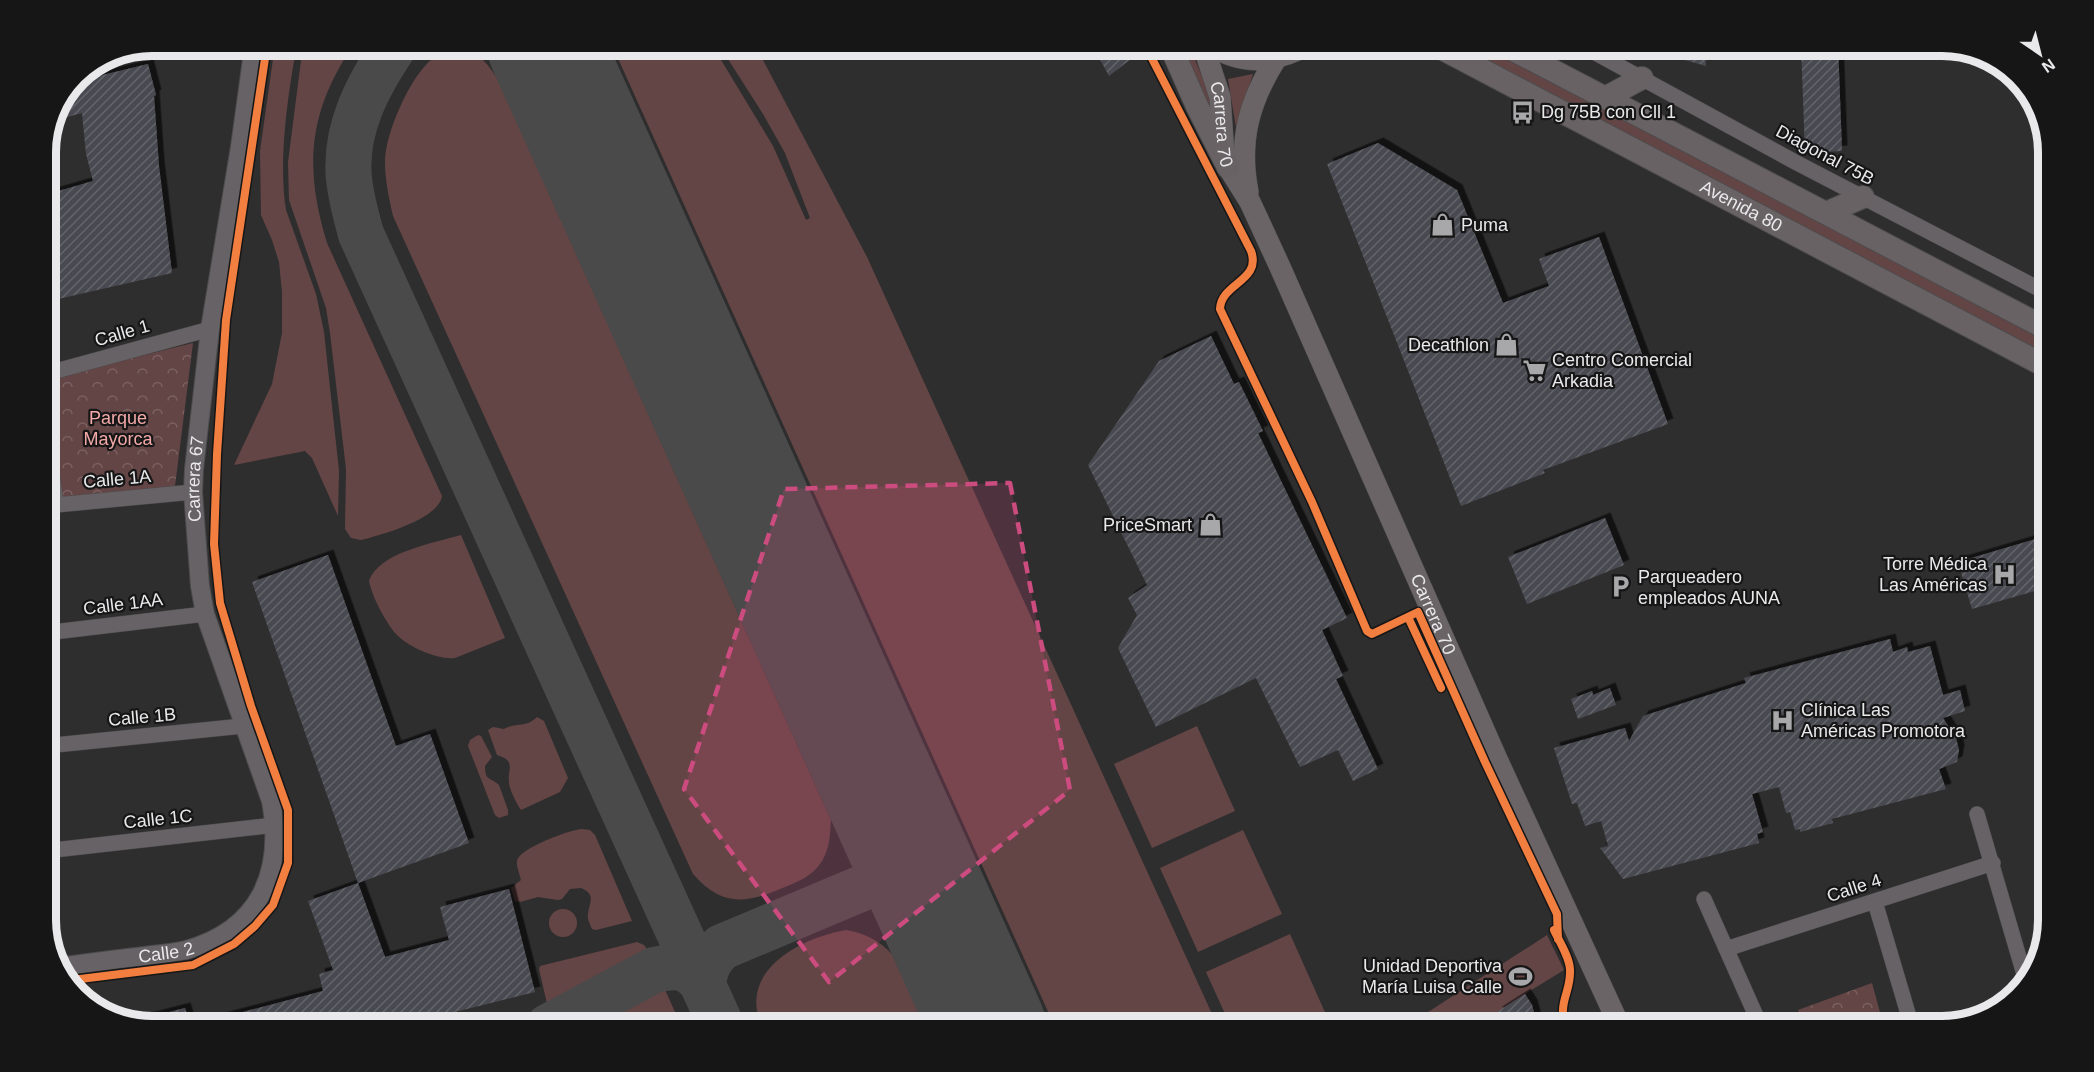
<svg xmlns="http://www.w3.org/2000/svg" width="2094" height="1072" font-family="Arial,sans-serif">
<defs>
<pattern id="forest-crowns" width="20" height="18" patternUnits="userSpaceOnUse" patternTransform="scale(1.5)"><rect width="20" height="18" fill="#644545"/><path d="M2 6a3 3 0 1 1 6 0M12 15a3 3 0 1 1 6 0" fill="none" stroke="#7a6060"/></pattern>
<pattern id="building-hatch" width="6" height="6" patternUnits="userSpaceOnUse" patternTransform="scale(1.5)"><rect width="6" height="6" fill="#4a4a51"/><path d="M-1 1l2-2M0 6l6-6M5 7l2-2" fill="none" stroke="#64646a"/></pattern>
<filter id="shadow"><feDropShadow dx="5.5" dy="-5.5" stdDeviation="0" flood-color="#0009"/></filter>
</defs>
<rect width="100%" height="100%" fill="#2f2e2f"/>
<!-- green -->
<path fill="#644545" d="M275 45H297C288 92 278 162 286 210L316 294 324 332 339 471 338 516 312 458 305 451 234 465 272 384 282 333V292L279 262 272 240 261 215 260 151Z
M303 45H353C308 113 304 167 327 243L442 496C439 519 381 535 361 540L351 538 345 529 346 469 330 333 326 308 289 200 288 162Z
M612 45H712L773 146 806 220 810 218 785 153 763 114 719 45H755L867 257 1218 1027H1055Z
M1180 45H1189L1211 98 1213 118Z
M1454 45H1489L1817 215 2049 338V358Z
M458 49C479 53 485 60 497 78L831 820C830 834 830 848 822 861 812 877 797 882 780 889 744 904 721 906 693 874L393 216C389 198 385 180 385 162 385 133 410 77 432 59 440 53 449 51 458 49Z
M1253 74 1248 90 1239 146 1228 79Z
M461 535 505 638 455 658C438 660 411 648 398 636 387 625 372 597 369 581 379 552 434 543 461 535Z
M537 717 544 721 568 778 560 792 521 810C517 804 510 791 509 783 507 769 517 761 497 755L488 730 493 727 504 729C517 722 526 728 537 717Z
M1197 726 1235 811 1152 848 1114 764Z
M478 735 481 736 492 757 485 766C485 782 491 777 499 785L508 810V815L499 818 495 815 468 746 470 740Z
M581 829 590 830 595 835 632 921 596 930 592 929C590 925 587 919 588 914 589 902 597 895 581 888L570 889 562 899 558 900 538 897 520 902 515 901 511 888 521 880C520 875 516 866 517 861 519 848 570 830 581 829Z
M1243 830 1282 914 1198 952 1160 868Z
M549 923a14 14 0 1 1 28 0a14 14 0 1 1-28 0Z
M846 930C898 938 912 984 931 1027H762C737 971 800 938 846 930Z
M1290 934 1328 1019 1310 1027H1231L1206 972Z
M1547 935 1564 970 1525 994 1532 1005 1538 1027H1405Z
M637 942 644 945C650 952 649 958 642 964L556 1011 548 1008 539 969 540 966Z
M656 980 662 983 680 1023V1027H570Z"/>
<!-- forest -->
<path fill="url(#forest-crowns)" d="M193 343 175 486 62 500 47 379Z
M1872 983 1884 1027H1805L1798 1010Z"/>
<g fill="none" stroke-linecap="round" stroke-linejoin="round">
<!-- taxiway -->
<path stroke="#4b4a4a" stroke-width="46" d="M395 45C368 85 344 129 349 179 351 197 356 216 361 234L722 1027
M879 881C898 865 906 858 900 832
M703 984C705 968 710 957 722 947L879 881C897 876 915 874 926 892
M548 1027 654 970C678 965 687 965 703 984"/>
<!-- runway -->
<path stroke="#4b4a4a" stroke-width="116" d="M545 45 988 1027"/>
</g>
<!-- building -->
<path fill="url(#building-hatch)" filter="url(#shadow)" d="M1092 45H1124L1131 59 1109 76Z
M1646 45H1705L1706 66 1646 49Z
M1801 45H1838L1842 151 1805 153Z
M148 64 156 95 154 96 159 166 172 273 45 302V195L93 181 86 154 82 113 57 120 74 82Z
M1378 143 1457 190 1503 303 1549 286 1539 259 1599 237 1668 424 1543 470 1545 473 1461 506 1327 164Z
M1211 336 1234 384 1239 382 1263 431 1258 433 1347 618 1322 630 1343 676 1336 679 1378 769 1353 781 1338 750 1300 767 1256 678 1156 727 1118 648 1137 615 1128 598 1147 585 1088 465 1159 361Z
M1605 518 1624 565 1527 604 1508 557Z
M2049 535V587L1972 609 1958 562Z
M328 555 396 746 430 734 469 843 358 883 252 582Z
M1890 639 1893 652 1907 647 1908 652 1930 646 1943 695 1960 690 1965 711 1943 718 1956 738 1959 750 1957 762 1939 769 1946 789 1832 819 1833 823 1800 832V829L1795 830 1790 812 1786 813 1779 787 1752 794 1763 832 1757 834 1759 843 1623 879 1600 848 1608 846 1601 821 1585 826 1577 803 1572 804 1554 748 1625 728 1629 741 1643 716 1746 683 1744 678Z
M1610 688 1616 705 1578 719 1571 699 1592 691 1593 695Z
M358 883 385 957 449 940 440 907 509 889 535 992 395 1027H205V1022L323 991 319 974 333 970 308 901Z
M1525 994 1532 1005 1538 1027H1507L1497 1012Z
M185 1008 191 1027H152L130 1022Z"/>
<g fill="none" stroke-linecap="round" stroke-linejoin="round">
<defs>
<path id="minor" d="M1585 45 1590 50 1797 163 2049 294
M45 374 210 329
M45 423 56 504
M45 506 193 492
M45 633 205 614
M45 746 243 726
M1977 814 2026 981
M45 851 275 825
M1704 899 1761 1027
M1875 902 1912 1027
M1726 949 1993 863"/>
<g id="tertiary">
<path id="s1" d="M59 967C87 963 116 959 145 956 158 954 173 953 186 950 260 929 284 873 271 801L205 614 200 586 193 492 194 469 210 329 240 147 254 45"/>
</g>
<g id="secondary">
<path id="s2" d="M1203 45 1220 97 1224 156 1228 167 1250 202 1280 267 1496 757 1620 1027"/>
<path d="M1211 45C1241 66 1276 63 1307 45"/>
<path d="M1248 192C1238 141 1249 101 1277 57"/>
</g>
<g id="primary">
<path d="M1170 45 1197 106 1228 167"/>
<path id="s3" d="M1435 45 2049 368"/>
<path d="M1504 45 2049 330"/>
<path d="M1605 98 1642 78"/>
<path d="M1826 213 1863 197"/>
</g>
</defs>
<!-- minor casing -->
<use href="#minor" stroke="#4d4c4d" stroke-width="16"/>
<!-- tertiary casing -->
<use href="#tertiary" stroke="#4d4c4d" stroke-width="20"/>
<!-- secondary casing -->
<use href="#secondary" stroke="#4d4c4d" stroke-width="22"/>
<!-- primary casing -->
<use href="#primary" stroke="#4d4c4d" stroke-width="24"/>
<!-- minor -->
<use href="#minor" stroke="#676265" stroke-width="15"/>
<!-- tertiary -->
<use href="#tertiary" stroke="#676265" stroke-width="18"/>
<!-- secondary -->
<use href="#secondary" stroke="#6a6466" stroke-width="21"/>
<!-- primary -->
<use href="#primary" stroke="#686265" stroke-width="22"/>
<defs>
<path id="cycleway" d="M1145 45 1251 251C1262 281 1221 283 1220 309L1312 502 1367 631 1372 634 1418 612 1485 762 1557 914 1558 939
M1408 617 1441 688
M1554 930C1559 941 1570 958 1570 970 1571 993 1558 1000 1565 1027
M64 981 193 965 234 944 255 926 273 905 288 863V810L251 706 220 603 214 544 217 454 226 320 267 45"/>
</defs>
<!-- cycleway casing -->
<use href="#cycleway" stroke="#171617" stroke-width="11"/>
<!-- cycleway -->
<use href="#cycleway" stroke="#f27e40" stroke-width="8"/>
</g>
<!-- marked area -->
<path fill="#cc4c7f" fill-opacity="0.2" stroke="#cc4c7f" stroke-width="4.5" stroke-dasharray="12 8" stroke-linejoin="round" d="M1010 483 1070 790 829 982 684 789 784 489Z"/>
<!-- icons -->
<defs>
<symbol id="bus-bare" viewBox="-9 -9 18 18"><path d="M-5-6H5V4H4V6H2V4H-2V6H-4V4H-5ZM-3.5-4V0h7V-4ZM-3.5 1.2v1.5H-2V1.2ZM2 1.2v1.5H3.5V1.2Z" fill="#a8a7a9" stroke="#171617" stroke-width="2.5" paint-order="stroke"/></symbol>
<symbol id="shop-bare" viewBox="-9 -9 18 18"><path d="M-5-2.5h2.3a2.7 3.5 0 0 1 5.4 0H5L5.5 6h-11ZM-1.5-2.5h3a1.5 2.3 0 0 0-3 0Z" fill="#a8a7a9" stroke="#171617" stroke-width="2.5" paint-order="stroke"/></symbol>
<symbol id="supermarket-bare" viewBox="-9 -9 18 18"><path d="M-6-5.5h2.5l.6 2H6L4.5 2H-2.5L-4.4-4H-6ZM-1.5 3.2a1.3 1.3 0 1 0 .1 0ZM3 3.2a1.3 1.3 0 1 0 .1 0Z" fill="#a8a7a9" stroke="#171617" stroke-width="2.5" paint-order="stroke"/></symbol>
<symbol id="hospital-bare" viewBox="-9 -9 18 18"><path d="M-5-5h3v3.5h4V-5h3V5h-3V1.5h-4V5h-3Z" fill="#a8a7a9" stroke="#171617" stroke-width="2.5" paint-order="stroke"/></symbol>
<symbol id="parking-bare" viewBox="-9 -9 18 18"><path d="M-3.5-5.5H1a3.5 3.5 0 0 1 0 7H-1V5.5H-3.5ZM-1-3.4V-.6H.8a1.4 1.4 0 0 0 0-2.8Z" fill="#a8a7a9" stroke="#171617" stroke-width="2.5" paint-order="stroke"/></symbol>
<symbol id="stadium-bare" viewBox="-9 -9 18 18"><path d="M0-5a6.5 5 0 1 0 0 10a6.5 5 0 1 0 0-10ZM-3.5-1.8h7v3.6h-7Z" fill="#a8a7a9" stroke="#171617" stroke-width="2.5" paint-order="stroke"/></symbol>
</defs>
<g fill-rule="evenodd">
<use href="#bus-bare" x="1506" y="96" width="33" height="33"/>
<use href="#shop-bare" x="1426" y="208" width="33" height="33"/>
<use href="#shop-bare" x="1490" y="328" width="33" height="33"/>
<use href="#supermarket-bare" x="1518" y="354" width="33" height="33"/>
<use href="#shop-bare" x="1194" y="508" width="33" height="33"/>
<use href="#hospital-bare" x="1988" y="558" width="33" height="33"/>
<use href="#parking-bare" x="1604" y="570" width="33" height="33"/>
<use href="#hospital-bare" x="1766" y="704" width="33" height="33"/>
<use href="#stadium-bare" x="1504" y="960" width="33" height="33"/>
</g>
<g text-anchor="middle" stroke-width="4.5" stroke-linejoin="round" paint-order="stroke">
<!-- poi labels -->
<g font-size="18" fill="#e9e8ea" stroke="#171617" text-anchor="start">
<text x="1541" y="118">Dg 75B con Cll 1</text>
<text x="1461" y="231">Puma</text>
<text x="1489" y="351" text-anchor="end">Decathlon</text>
<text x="1552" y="366">Centro Comercial<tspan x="1552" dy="21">Arkadia</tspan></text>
<text x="1192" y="531" text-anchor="end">PriceSmart</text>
<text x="1987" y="570" text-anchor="end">Torre Médica<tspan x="1987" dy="21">Las Américas</tspan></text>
<text x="1638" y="583">Parqueadero<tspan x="1638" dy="21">empleados AUNA</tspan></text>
<text x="1801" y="716">Clínica Las<tspan x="1801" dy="21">Américas Promotora</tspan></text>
<text x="1502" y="972" text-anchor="end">Unidad Deportiva<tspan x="1502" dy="21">María Luisa Calle</tspan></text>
</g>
<!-- street labels -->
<g font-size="18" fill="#e9e8ea" stroke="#171617">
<text dy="6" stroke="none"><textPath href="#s2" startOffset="82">Carrera 70</textPath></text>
<text transform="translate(1825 155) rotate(28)" y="6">Diagonal 75B</text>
<text dy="6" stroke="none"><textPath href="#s3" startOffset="346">Avenida 80</textPath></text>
<text transform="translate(122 333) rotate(-16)" y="6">Calle 1</text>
<text transform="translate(117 479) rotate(-5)" y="6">Calle 1A</text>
<text dy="6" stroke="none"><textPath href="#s1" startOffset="654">Carrera 67</textPath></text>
<text transform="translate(123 604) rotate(-7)" y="6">Calle 1AA</text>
<text dy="6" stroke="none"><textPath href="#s2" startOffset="618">Carrera 70</textPath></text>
<text transform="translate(142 717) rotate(-5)" y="6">Calle 1B</text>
<text transform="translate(158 819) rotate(-6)" y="6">Calle 1C</text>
<text transform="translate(1854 888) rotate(-18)" y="6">Calle 4</text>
<text dy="6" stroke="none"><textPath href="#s1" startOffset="108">Calle 2</textPath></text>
</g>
<!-- park labels -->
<g font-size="18" fill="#f2a9a7" stroke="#171617">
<text x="118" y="424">Parque<tspan x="118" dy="21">Mayorca</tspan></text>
</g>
</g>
<!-- crop -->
<path d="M0 0H2094V1072H0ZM152 56H1942A96 96 0 0 1 2038 152V920A96 96 0 0 1 1942 1016H152A96 96 0 0 1 56 920V152A96 96 0 0 1 152 56Z" fill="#171617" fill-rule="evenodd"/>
<path fill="none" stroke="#e9e8ea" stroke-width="8" d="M152 56H1942A96 96 0 0 1 2038 152V920A96 96 0 0 1 1942 1016H152A96 96 0 0 1 56 920V152A96 96 0 0 1 152 56Z"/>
<!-- north arrow -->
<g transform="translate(2040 54) rotate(145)" stroke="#171617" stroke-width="4.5" paint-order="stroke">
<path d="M0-4.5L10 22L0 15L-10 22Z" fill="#e9e8ea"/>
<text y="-9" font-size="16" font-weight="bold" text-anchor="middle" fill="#e9e8ea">N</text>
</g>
</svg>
